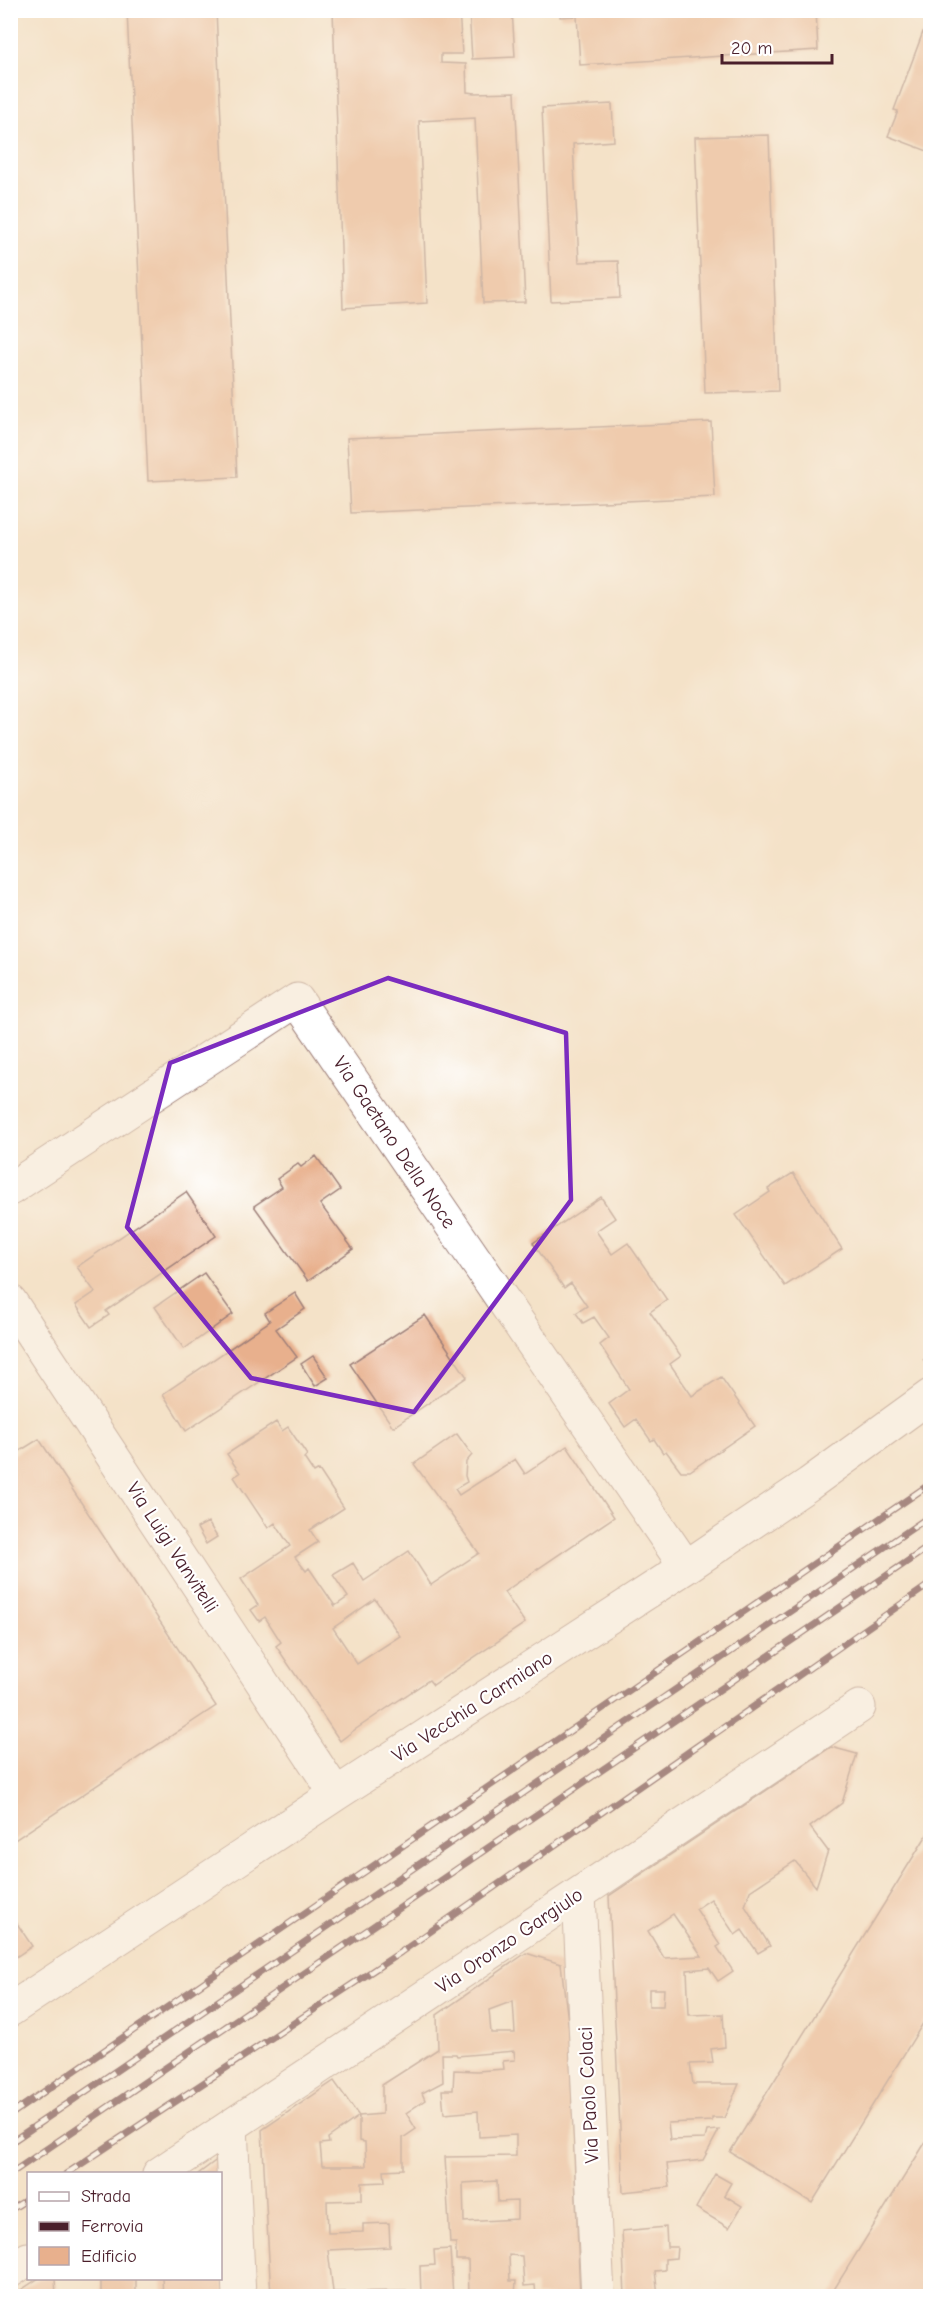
<svg xmlns="http://www.w3.org/2000/svg" width="941" height="2307" font-family="'Comic Neue',sans-serif">
<rect width="100%" height="100%" fill="#fff"/>
<filter id="ink" filterUnits="userSpaceOnUse"><feTurbulence type="fractalNoise" baseFrequency=".0167" numOctaves="2"/><feDisplacementMap in="SourceGraphic" scale="12" xChannelSelector="R" yChannelSelector="G"/><feConvolveMatrix kernelMatrix="1 2 1 2 8 2 1 2 1" color-interpolation-filters="sRGB"/></filter>
<filter id="wash" filterUnits="userSpaceOnUse"><feTurbulence type="fractalNoise" baseFrequency=".008" numOctaves="4" result="noise"/><feDisplacementMap in="SourceGraphic" scale="24" xChannelSelector="R" yChannelSelector="G"/><feGaussianBlur stdDeviation="1.35" result="paint"/><feColorMatrix in="noise" values="0 0 0 0 0 0 0 0 0 0 0 0 0 0 0 0 0 1.4 0 .05"/><feComposite in="paint" operator="in"/></filter>
<g filter="url(#wash)">
<rect width="100%" height="100%" fill="#f4e2c8"/>
<g id="blocks">
<!-- building -->
<path fill="#e8b08d" fill-rule="evenodd" d="M127 10H216L237 477 148 481Z
M333 10H459L462 54H441V63L466 64 467 92 474 93 515 92 525 302 483 303 475 118 419 121 427 303 343 308Z
M469 10H512L515 57 472 59Z
M560 10H816L818 50 580 65 577 16 560 17Z
M930 23V152L888 136 898 111 894 110 923 32 926 34Z
M612 104 614 141 573 144 579 262 618 261 620 298 551 301 542 108Z
M769 135 778 391 705 393 695 137Z
M711 422 715 497 351 513 347 438Z
M316 1156 340 1190 320 1204 353 1249 308 1281 254 1206 282 1187 277 1179 298 1164 301 1167Z
M793 1173 842 1249 785 1286 736 1215 770 1192 768 1189Z
M186 1192 216 1236 106 1311 109 1315 91 1327 76 1305 95 1292 77 1267Z
M601 1197 615 1218 596 1231 612 1254 628 1243 667 1300 650 1312 681 1356 670 1364 692 1396 721 1377 755 1426 690 1471H681L666 1451 663 1453 654 1439 651 1441 636 1419 625 1427 609 1404 629 1389 600 1345 609 1338 594 1317 583 1323 576 1313 587 1306 571 1283 564 1288 533 1243Z
M204 1273 233 1314 184 1349 155 1307Z
M295 1293 305 1309 276 1329 297 1357 186 1431 163 1394 270 1321 265 1313Z
M425 1315 467 1377 393 1427 350 1364Z
M313 1356 328 1378 315 1386 301 1364Z
M276 1422 282 1431 288 1427 307 1455 304 1458 314 1473 319 1470 344 1508 310 1530 318 1542 295 1557 306 1571 309 1568 335 1606 348 1597 333 1575 353 1563 364 1581 409 1551 431 1585 479 1553 414 1464 457 1434 472 1455 466 1462 465 1476 467 1482 455 1489 459 1495 515 1459 525 1474 567 1446 614 1517 504 1592 525 1623 433 1685 429 1680 353 1731 340 1741 276 1646 281 1642 265 1617 259 1621 251 1610 258 1605 241 1579 290 1546 275 1523 268 1528 234 1477 240 1473 227 1454ZM375 1599 400 1636 357 1664 333 1628Z
M39 1439 216 1706 10 1843V1457Z
M208 1522 217 1537 206 1544 197 1528Z
M831 1747 857 1754 842 1803 810 1827 828 1851 816 1887 795 1861 750 1891 745 1906 770 1946 758 1953 742 1930 735 1935 711 1899 696 1909 720 1945 717 1947 733 1971 718 1981 709 1968 687 1970 689 2015 723 2014 725 2047 711 2049 713 2063 690 2064 693 2084H739L724 2118H712V2121L668 2123 670 2140 705 2139 707 2131 719 2130 703 2160 667 2164 670 2187 623 2192 609 1896ZM673 1914 702 1956 664 1958 648 1931ZM649 1989H664L663 2006H649Z
M930 1830V2012L812 2203 730 2152Z
M10 1913 32 1946 10 1961Z
M526 1953 561 1964 569 2030 580 2296H536L535 2285 524 2286 522 2256 509 2255 510 2281H516L515 2296H469L468 2260H456V2243H450L445 2157 516 2156V2135L479 2137 478 2111 444 2114 442 2090H453L454 2070 477 2071 504 2069 503 2061 515 2060 514 2051 457 2056 456 2054H442L443 2082 422 2093 425 2100 406 2113 416 2129 403 2138V2169L384 2170 385 2182 362 2183V2200L327 2201 328 2233 363 2232V2224L389 2223 390 2247 328 2250 333 2292 406 2291V2296H271L262 2130 334 2081 359 2116 328 2138 329 2143 320 2144 322 2166H366L365 2142 359 2141V2116L382 2114V2085L438 2049 437 2015ZM513 2001 515 2033H491L489 2010ZM497 2181 498 2202 517 2201V2219L464 2222 463 2183Z
M930 2135V2296H830Z
M218 2159 219 2174H198Z
M715 2174 731 2183 724 2195 742 2206 729 2228 696 2208Z
M666 2227 667 2247H677L676 2258 665 2259V2270L655 2271 658 2296H625L622 2231Z
M220 2242 225 2296H163L162 2278H220Z
M450 2249 453 2296H421L420 2266 435 2265 434 2250Z
M39 2278H55L56 2296H12Z
M101 2278H136V2296H101Z"/>
</g>
</g>
<g filter="url(#ink)">
<use href="#blocks" fill-opacity="0" stroke="#9f807a" stroke-width="1.5"/>
<g fill="none" stroke-linecap="round" stroke-linejoin="round">
<defs>
<path id="street" d="M10 1189 297 1000 686 1567
M10 1301 336 1794
M579 1894 598 2296
M10 2010 336 1794 686 1567 809 1484 930 1396
M231 2126 239 2296
M159 2174 859 1707
M10 2271 28 2259"/>
</defs>
<!-- street casing -->
<use href="#street" stroke="#9f807a" stroke-width="35"/>
<!-- path -->
<path stroke="#9f807a" stroke-width="4" stroke-dasharray="1.5 4.5" stroke-linecap="butt" d="M924 1361 930 1352"/>
<!-- street -->
<use href="#street" stroke="#fff" stroke-width="33"/>
<defs>
<path id="rail" d="M10 2115 930 1484
M10 2143 930 1516
M10 2174 930 1546
M66 2174 401 1952 930 1584
M10 2210 28 2199"/>
</defs>
<!-- rail casing -->
<use href="#rail" stroke="#4a1f2b" stroke-width="7"/>
<!-- rail -->
<use href="#rail" stroke="#fff" stroke-width="4.5" stroke-dasharray="14" stroke-linecap="butt"/>
</g>
</g>
<!-- marked area -->
<path d="M0 0H941V2307H0ZM388 978 566 1033 571 1200 414 1412 251 1378 127 1227 170 1063Z" fill="#f4e2c8" fill-opacity=".55" fill-rule="evenodd"/>
<path fill="none" stroke="#7b2cbf" stroke-width="4.5" stroke-linejoin="round" d="M388 978 566 1033 571 1200 414 1412 251 1378 127 1227 170 1063Z"/>
<g text-anchor="middle" stroke-width="4.5" stroke-linejoin="round" paint-order="stroke">
<!-- street labels -->
<g font-size="20" fill="#4a1f2b" stroke="#fff">
<text transform="translate(395 1142) rotate(56)" y="7">Via Gaetano Della Noce</text>
<text transform="translate(173 1547) rotate(57)" y="7">Via Luigi Vanvitelli</text>
<text transform="translate(472 1706) rotate(-33)" y="7">Via Vecchia Carmiano</text>
<text transform="translate(509 1940) rotate(-34)" y="7">Via Oronzo Gargiulo</text>
<text transform="translate(588 2095) rotate(-93)" y="7">Via Paolo Colaci</text>
</g>
</g>
<!-- margin -->
<rect width="941" height="2307" fill="none" stroke="#fff" stroke-width="36"/>
<!-- legend -->
<rect x="27" y="2172" width="195" height="108" fill="#ffffff" stroke="#b7a5aa" stroke-width="1.5"/>
<rect x="39" y="2192" width="30" height="9" fill="#ffffff" stroke="#b7a5aa" stroke-width="1.5"/>
<text x="81" y="2202" font-size="18" fill="#4a1f2b">Strada</text>
<rect x="39" y="2222" width="30" height="9" fill="#4a1f2b" stroke="#b7a5aa" stroke-width="1.5"/>
<text x="81" y="2232" font-size="18" fill="#4a1f2b">Ferrovia</text>
<rect x="39" y="2247" width="30" height="18" fill="#e8b08d" stroke="#b7a5aa" stroke-width="1.5"/>
<text x="81" y="2262" font-size="18" fill="#4a1f2b">Edificio</text>
<!-- scale -->
<path d="M722 54v9h110v-9" fill="none" stroke="#4a1f2b" stroke-width="3"/>
<text x="731" y="54" font-size="18" fill="#4a1f2b" stroke="#ffffff" stroke-width="4.5" paint-order="stroke">20 m</text>
</svg>
